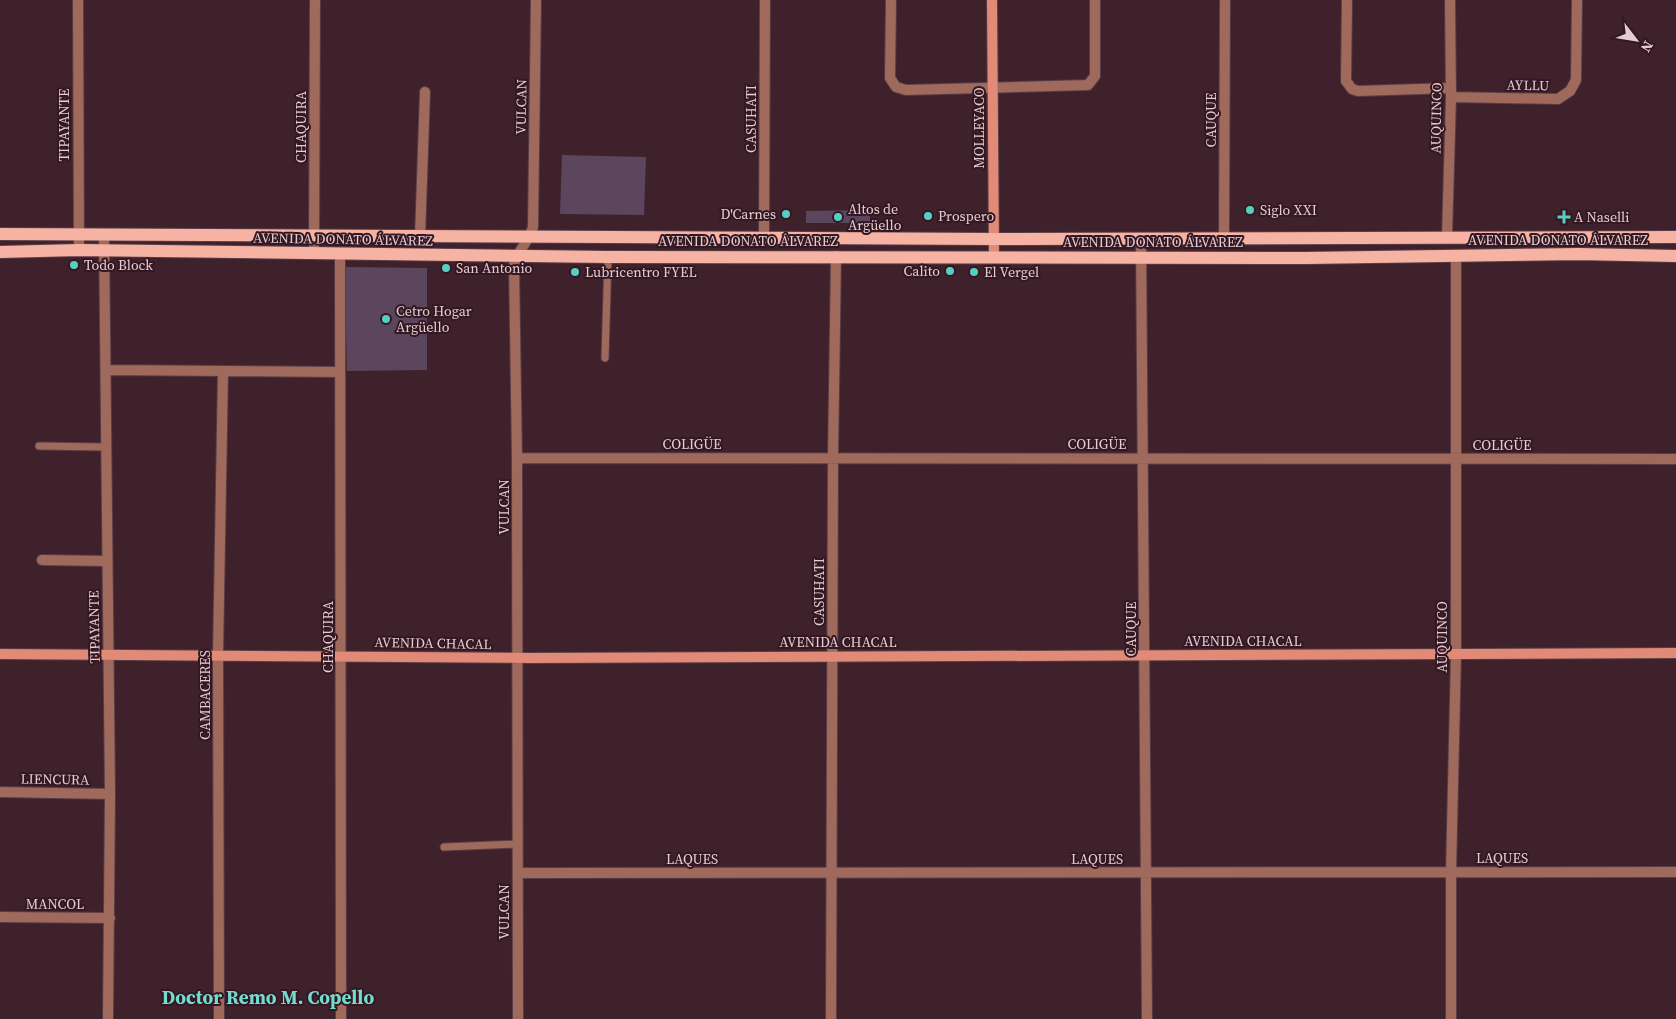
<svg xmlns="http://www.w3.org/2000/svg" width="1676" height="1019" font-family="'Source Serif 4',serif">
<rect width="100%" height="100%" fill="#3e212b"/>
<!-- building -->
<path fill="#5c465e" d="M562 155 646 157 644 215 560 214Z
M870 210V223H806V211Z
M344 267 427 268V370L347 371Z"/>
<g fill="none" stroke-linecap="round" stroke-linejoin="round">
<defs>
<path id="lane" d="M605 358 608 257
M39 446 105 447
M444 847 518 844"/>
<path id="street" d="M78 0 79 250
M891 0 890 78 896 87 906 90 1088 85 1095 76V0
M1347 0 1346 81 1352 89 1358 91 1451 88
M1451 97 1558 99 1570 91 1576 80 1577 0
M104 234 110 794 108 1019
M1447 236 1451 97 1450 0
M420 237 425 92
M764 238 765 0
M1141 239 1147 1019
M1224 239 1225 0
M314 254 315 0
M340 254 341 1019
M106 370 340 372
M517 458 1676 459
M42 560 106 561
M0 792 110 794
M518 873 1676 872
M0 917 110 918
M219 1019 218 654 223 371
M518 1019 517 458 514 265C518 250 529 241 533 227L536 0
M831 1019 833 457 836 256
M1451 1019V872L1456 654V255"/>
<path id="secondary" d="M992 0 994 257
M0 654 530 658 1676 653"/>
<path id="primary" d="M0 234 993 239 1676 237
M0 252 79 250 608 257 1306 258 1579 254 1676 256"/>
</defs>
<!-- lane casing -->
<use href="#lane" stroke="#583d46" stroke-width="9"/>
<!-- street casing -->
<use href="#street" stroke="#583d46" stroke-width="12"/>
<!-- secondary casing -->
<use href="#secondary" stroke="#583d46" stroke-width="12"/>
<!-- primary casing -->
<use href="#primary" stroke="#583d46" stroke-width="14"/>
<!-- lane -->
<use href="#lane" stroke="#9f695c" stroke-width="7"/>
<!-- street -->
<use href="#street" stroke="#9f695c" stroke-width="10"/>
<!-- secondary -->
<use href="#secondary" stroke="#e08a77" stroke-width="10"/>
<!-- primary -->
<use href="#primary" stroke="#f6b3a3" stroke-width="12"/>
</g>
<!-- markers -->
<g fill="#57cec2" stroke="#341721" stroke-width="2">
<circle cx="1250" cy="210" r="5"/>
<circle cx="786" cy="214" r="5"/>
<circle cx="928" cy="216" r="5"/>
<circle cx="838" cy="217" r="5"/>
<path d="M1561.5 209.5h5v5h5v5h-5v5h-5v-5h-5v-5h5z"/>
<circle cx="74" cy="265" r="5"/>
<circle cx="446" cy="268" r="5"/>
<circle cx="950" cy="271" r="5"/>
<circle cx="575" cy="272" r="5"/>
<circle cx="974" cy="272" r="5"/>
<circle cx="386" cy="319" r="5"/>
</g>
<g text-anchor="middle" stroke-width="4" stroke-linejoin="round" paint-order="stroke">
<!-- street labels -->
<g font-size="14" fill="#e1cdd2" stroke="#341721">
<text transform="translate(1528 85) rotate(1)" y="5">AYLLU</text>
<text transform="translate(521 107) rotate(-89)" y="5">VULCAN</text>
<text transform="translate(1436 118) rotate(-89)" y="5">AUQUINCO</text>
<text transform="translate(751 119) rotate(-90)" y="5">CASUHATI</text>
<text transform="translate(1211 120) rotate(-90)" y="5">CAUQUE</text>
<text transform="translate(64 125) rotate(-90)" y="5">TIPAYANTE</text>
<text transform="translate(301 127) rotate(-90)" y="5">CHAQUIRA</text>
<text transform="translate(979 128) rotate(-90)" y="5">MOLLEYACO</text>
<text transform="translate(343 239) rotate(1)" y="5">AVENIDA DONATO ÁLVAREZ</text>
<text x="1558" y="245">AVENIDA DONATO ÁLVAREZ</text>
<text x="748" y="246">AVENIDA DONATO ÁLVAREZ</text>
<text x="1153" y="247">AVENIDA DONATO ÁLVAREZ</text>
<text x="692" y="449">COLIGÜE</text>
<text x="1097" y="449">COLIGÜE</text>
<text x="1502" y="450">COLIGÜE</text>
<text transform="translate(504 507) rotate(-90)" y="5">VULCAN</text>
<text transform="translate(819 592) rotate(-90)" y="5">CASUHATI</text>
<text transform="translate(94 627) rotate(-91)" y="5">TIPAYANTE</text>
<text transform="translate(1131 629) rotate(-90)" y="5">CAUQUE</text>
<text transform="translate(328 637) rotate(-90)" y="5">CHAQUIRA</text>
<text transform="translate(1442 637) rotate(-90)" y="5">AUQUINCO</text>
<text x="1243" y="646">AVENIDA CHACAL</text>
<text x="838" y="647">AVENIDA CHACAL</text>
<text transform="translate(433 643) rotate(1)" y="5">AVENIDA CHACAL</text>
<text transform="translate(205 695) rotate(-90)" y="5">CAMBACERES</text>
<text transform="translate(55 779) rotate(1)" y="5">LIENCURA</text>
<text x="1502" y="863">LAQUES</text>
<text x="692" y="864">LAQUES</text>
<text x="1097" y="864">LAQUES</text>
<text x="55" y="909">MANCOL</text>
<text transform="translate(504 912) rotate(-90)" y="5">VULCAN</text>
</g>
<!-- poi labels -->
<g font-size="14" fill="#e1cdd2" stroke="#341721" text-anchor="start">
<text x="848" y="214">Altos de<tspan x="848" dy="16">Argüello</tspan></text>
<text x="1260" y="215">Siglo XXI</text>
<text x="776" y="219" text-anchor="end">D'Carnes</text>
<text x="938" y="221">Prospero</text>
<text x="1574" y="222">A Naselli</text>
<text x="84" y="270">Todo Block</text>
<text x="456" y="273">San Antonio</text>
<text x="940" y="276" text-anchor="end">Calito</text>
<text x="585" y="277">Lubricentro FYEL</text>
<text x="984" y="277">El Vergel</text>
<text x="396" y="316">Cetro Hogar<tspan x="396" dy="16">Argüello</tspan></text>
</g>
<!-- district labels -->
<g font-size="19" font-weight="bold" fill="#72dcd1" stroke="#341721">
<text x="268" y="1004">Doctor Remo M. Copello</text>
</g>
</g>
<!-- north arrow -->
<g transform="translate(1636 40) rotate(121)" stroke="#341721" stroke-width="4" paint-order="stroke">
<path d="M0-4L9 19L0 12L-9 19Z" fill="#e1cdd2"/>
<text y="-8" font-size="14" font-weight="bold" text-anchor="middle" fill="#e1cdd2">N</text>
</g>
</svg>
